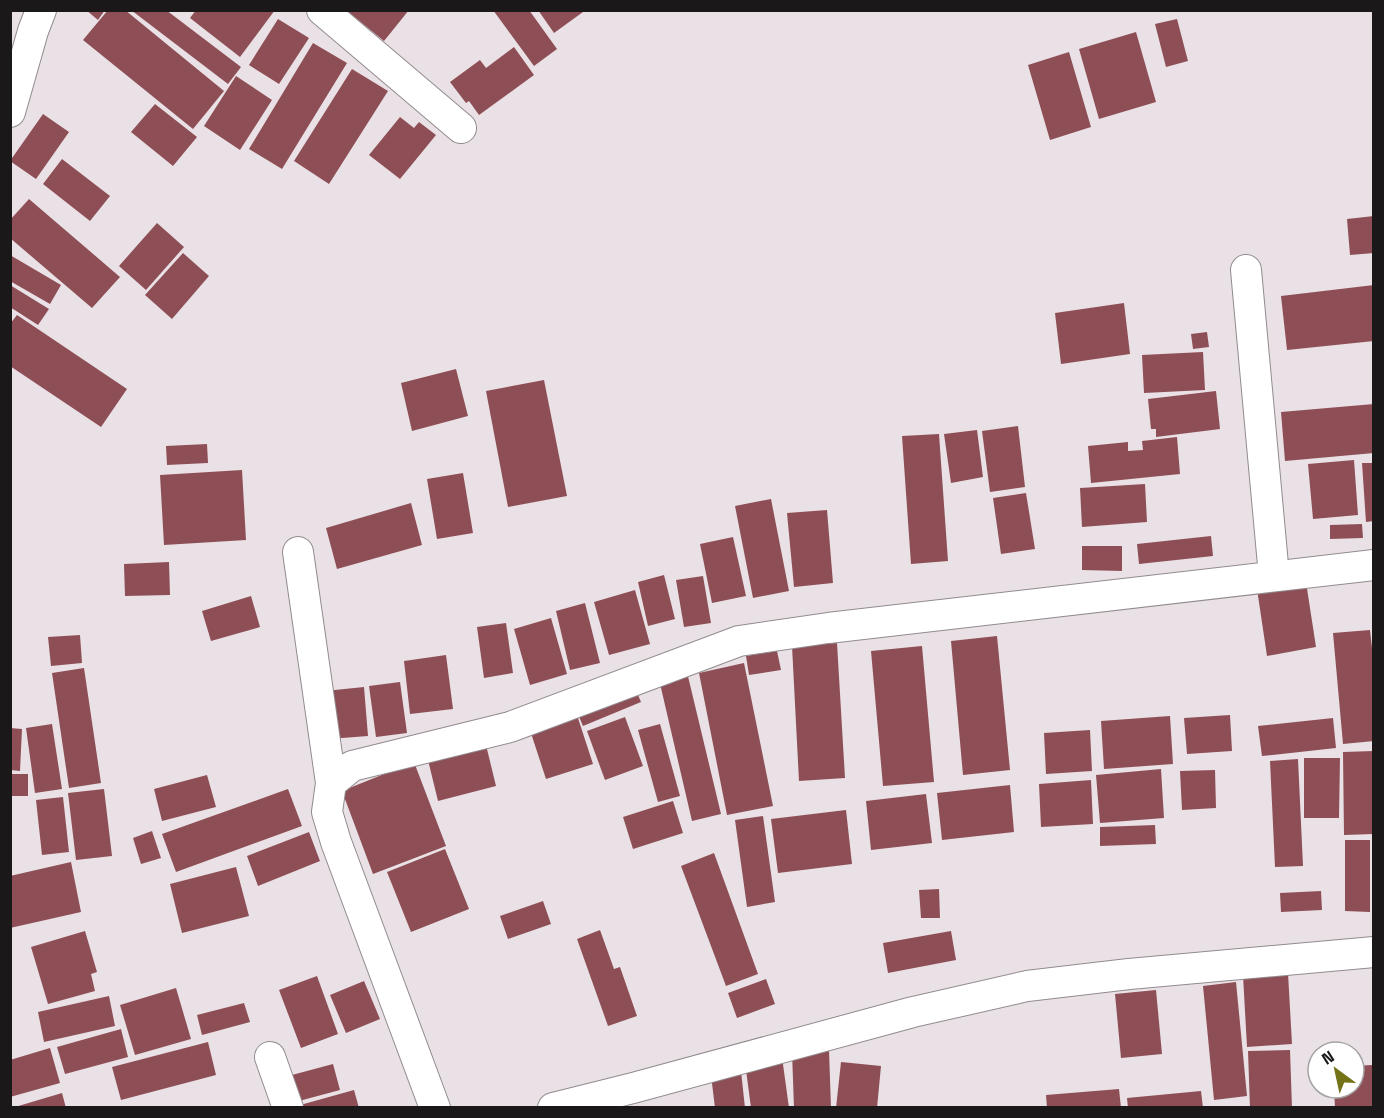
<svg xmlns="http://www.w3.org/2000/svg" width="1384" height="1118" font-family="'Space Grotesk',sans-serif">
<rect width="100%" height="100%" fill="#e9e1e5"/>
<!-- building -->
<path fill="#8e4e56" d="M86 10H105L98 20Z
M108 10H125L224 91 193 129 83 40Z
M131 10H166L241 67 228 84Z
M196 10H275L240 57 190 18Z
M346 10H409L384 41Z
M493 10H529L557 49 534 66Z
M538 10H582L583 12 554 33Z
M278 19 309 38 279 84 249 65Z
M1177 19 1188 61 1166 67 1155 24Z
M1136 32 1156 102 1099 119 1079 49Z
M313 43 347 63 282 169 249 149Z
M514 47 534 75 479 115 469 101 466 103 450 82 480 60 486 68Z
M1069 52 1091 127 1050 140 1028 65Z
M352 69 388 91 329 184 294 161Z
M236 76 272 100 240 150 204 126Z
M155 104 197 137 173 166 131 132Z
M43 114 69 132 36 179 10 161Z
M400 117 414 128 419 122 436 135 400 179 369 155Z
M62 159 110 196 90 221 43 184Z
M29 199 120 277 92 308 10 238V220Z
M1374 216V253L1350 255 1347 219Z
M157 223 184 247 146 290 119 266Z
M183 253 209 276 172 319 145 295Z
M10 255 61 285 50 304 10 281Z
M10 285 49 309 38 325 10 307Z
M1374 285V341L1287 350 1281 296Z
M1124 303 1130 354 1061 364 1055 313Z
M17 315 127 389 101 427 10 366V324Z
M1207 332 1209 347 1193 349 1191 334Z
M1203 352 1205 390 1144 393 1142 355Z
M456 369 468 416 412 431 401 383Z
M544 380 567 496 508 507 486 391Z
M1216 391 1220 429 1156 437V429H1151L1148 399Z
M1374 404V453L1285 461 1281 412Z
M1018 426 1025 487 990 492 982 431Z
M977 430 983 477 951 483 944 434Z
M939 434 948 561 911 564 902 436Z
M1177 437 1180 474 1091 483 1088 446 1128 442V451L1143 450 1142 441Z
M207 444 208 463 167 465 166 446Z
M1354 460 1358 515 1313 519 1308 464Z
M1362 463H1374V521L1366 522Z
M242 470 246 540 164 545 160 475Z
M463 473 473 533 437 539 427 479Z
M1145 484 1147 522 1082 527 1080 488Z
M1026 493 1035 549 1001 554 993 498Z
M771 499 789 591 753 598 735 506Z
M411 503 422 545 337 569 326 528Z
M827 510 833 583 794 587 787 513Z
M1362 524 1363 538 1330 539V525Z
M1211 536 1213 556 1139 564 1137 544Z
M733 537 746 596 712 603 700 544Z
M1082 546H1122V571L1082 570Z
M169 562 170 595 125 596 124 564Z
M664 575 675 619 648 626 638 582Z
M703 576 711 623 684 627 676 580Z
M1306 582 1316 647 1267 656 1257 589Z
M635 590 650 644 609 655 594 602Z
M251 596 260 627 211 641 202 611Z
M585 603 600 663 570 670 556 611Z
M551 618 567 674 530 685 514 629Z
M506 623 513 673 484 678 477 627Z
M1370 630 1374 666V741L1343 744 1333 633Z
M80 635 82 663 51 666 48 637Z
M997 636 1010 770 963 775 951 641Z
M837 643 845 778 799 781 792 646Z
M922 646 934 782 883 786 871 651Z
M777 651 781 670 749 675 746 656Z
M446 655 453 709 410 714 404 661Z
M744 663 773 806 727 815 699 673Z
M84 668 101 783 69 788 52 673Z
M686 668 721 814 692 821 658 675Z
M400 682 407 733 376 737 369 686Z
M364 687 368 736 329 739 325 691Z
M635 688 641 702 583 726 577 712Z
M576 712 593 764 546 779 529 727Z
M1230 715 1232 751 1187 754 1184 718Z
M1170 716 1173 764 1104 769 1101 721Z
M625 717 643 766 605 780 587 731Z
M1333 718 1336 748 1262 756 1258 726Z
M52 724 62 789 35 793 26 728Z
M660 724 680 796 658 802 638 730Z
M10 728 22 729 20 771 10 770Z
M1090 730 1092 771 1046 774 1044 733Z
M486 745 496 786 438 801 428 760Z
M1374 751V834L1344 835 1343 752Z
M1304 758H1340L1339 818H1304Z
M1298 759 1303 866 1275 867 1270 761Z
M414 762 446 846 373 874 342 791Z
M1161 769 1164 818 1100 823 1096 775Z
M1215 770 1216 808 1182 810 1180 771Z
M10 774H28V796H10Z
M207 775 216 807 162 821 154 789Z
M1091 780 1093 824 1041 827 1039 784Z
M1010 785 1014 832 942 840 937 793Z
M104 789 112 856 76 860 68 793Z
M288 789 302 826 176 872 162 834Z
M926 794 932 843 871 850 866 801Z
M63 797 69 852 42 855 36 800Z
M673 801 683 833 633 849 623 817Z
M846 810 852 864 778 873 771 819Z
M763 816 775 902 747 907 735 820Z
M1155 825 1156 844 1100 846V827Z
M152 831 161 858 141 864 133 838Z
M309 832 320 861 258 886 247 856Z
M1345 840H1370V912L1345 911Z
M445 849 469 909 411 932 387 872Z
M714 853 758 974 726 986 681 866Z
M71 862 81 912 10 928V876Z
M236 867 249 916 182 933 170 884Z
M939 889 940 918H921L919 890Z
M1321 891 1322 910 1281 912 1280 893Z
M543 901 551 924 508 939 500 916Z
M600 930 614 969 620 967 637 1016 608 1026 577 939Z
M85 931 97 972 91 974 95 991 48 1004 31 947Z
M951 931 956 960 888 973 883 943Z
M1288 973 1292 1044 1247 1047 1243 975Z
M317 976 338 1034 301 1048 279 990Z
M766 979 775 1004 737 1018 728 993Z
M364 981 380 1019 346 1033 330 995Z
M1236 982 1247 1096 1214 1100 1203 986Z
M176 988 191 1039 135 1055 120 1005Z
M1156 990 1162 1054 1121 1058 1115 994Z
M109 996 115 1026 44 1042 38 1012Z
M244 1003 250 1022 202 1035 197 1015Z
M121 1029 128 1057 65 1074 57 1047Z
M208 1042 216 1075 121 1100 112 1067Z
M50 1048 60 1083 10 1097V1060Z
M829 1050 831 1108H794L792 1052Z
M1290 1050 1292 1108H1250L1248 1051Z
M782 1057 789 1108H751L745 1062Z
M841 1062 881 1066 877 1108H836Z
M333 1064 340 1090 299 1101 292 1075Z
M1372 1065 1374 1108H1335L1334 1088H1354V1066Z
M741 1071 745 1108H715L711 1075Z
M1119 1089 1121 1108H1047L1046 1095Z
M354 1090 359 1108H293V1107Z
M1201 1091 1203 1108H1128L1127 1098Z
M62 1093 66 1108H15V1107Z"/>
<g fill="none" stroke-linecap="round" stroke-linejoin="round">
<defs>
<path id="street" d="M322 10 461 128
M10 112 33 31 41 10
M1246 270 1274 576
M298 552 331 783
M270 1057 288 1108
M435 1108 336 842 327 812 331 783 352 766 510 727 739 641 828 628 1374 565
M553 1108 633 1088 913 1012 1027 986 1129 974 1374 952"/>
</defs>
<!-- street casing -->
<use href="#street" stroke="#928b8e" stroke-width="32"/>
<!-- street -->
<use href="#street" stroke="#fff" stroke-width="30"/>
</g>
<!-- border -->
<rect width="1384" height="1118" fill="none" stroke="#1b181a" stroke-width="24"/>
<!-- north arrow -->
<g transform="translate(1336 1070) rotate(327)"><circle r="28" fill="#ffffff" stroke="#a4a3a3" stroke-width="1.5"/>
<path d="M0-4.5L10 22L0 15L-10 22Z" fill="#747317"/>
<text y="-9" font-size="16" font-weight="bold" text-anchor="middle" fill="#1b181a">N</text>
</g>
</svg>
